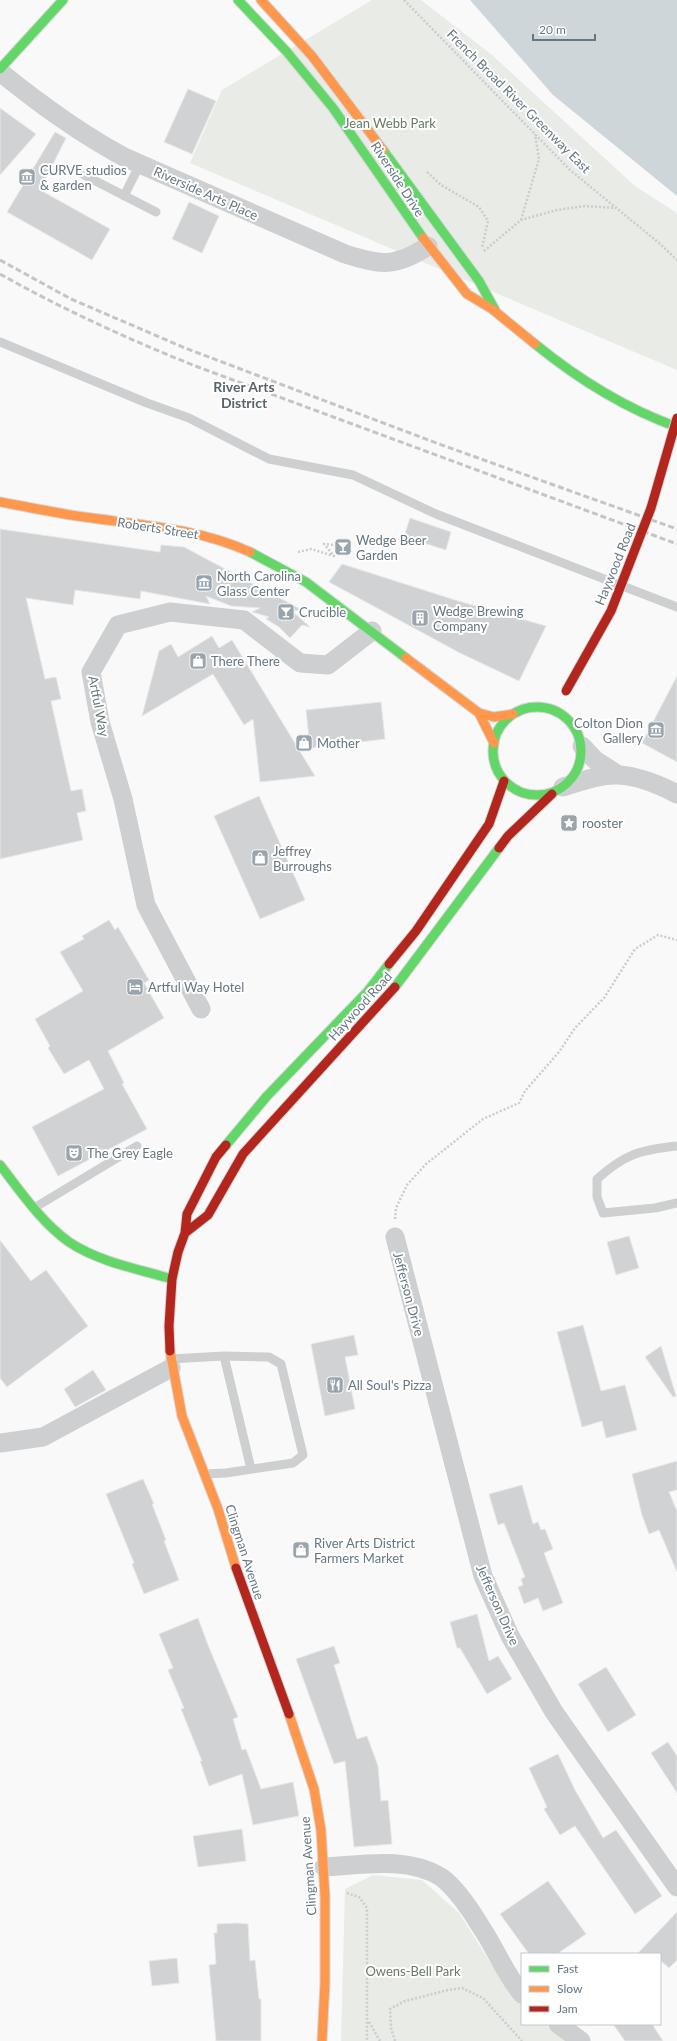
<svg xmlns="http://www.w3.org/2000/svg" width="677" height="2041" font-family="Lato,sans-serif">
<rect width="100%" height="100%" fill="#f9f9f9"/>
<!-- green -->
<path fill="#e8ebe6" d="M372 0H421L492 55 635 186 677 213V370L190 163 222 90Z
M373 1875 422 1880 459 1913 510 1994 522 2005V2024H545L565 2041H341L345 1889Z"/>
<!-- water -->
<path fill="#ced6d9" d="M470 0H677V196L553 95Z"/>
<!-- building -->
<path fill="#d0d2d3" stroke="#e8e8e8" d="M188 89 216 101 192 154 164 142Z
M0 108 36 134 0 175Z
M55 132 66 138 40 190 110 229 92 260 7 212Z
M189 202 219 216 202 253 172 239Z
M410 518 451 532 446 550 404 537Z
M0 529 160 552 161 545 184 547 304 611 291 610 310 627 302 625 290 638 279 627 266 619 269 617 252 612 260 608 231 606 206 596 210 604 141 591 140 599 75 590 73 605 26 598 45 679 56 677 61 699 51 701 71 791 82 789 86 811 77 813 83 840 0 859Z
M342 564 455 600 546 626 519 681 460 653 329 582Z
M212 636 219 648 232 640 315 776 260 782 253 719 244 725 213 674 142 716 159 651 171 644 178 657Z
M677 676V762L642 743Z
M381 702 385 739 310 748 306 710Z
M259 796 305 900 260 919 214 816Z
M109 920 115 930 118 927 149 980 144 983 164 1018 108 1051 124 1083 122 1084 147 1129 58 1176 32 1127 104 1089 89 1060 64 1074 48 1048 50 1046 35 1019 83 991 60 952 84 939 82 936Z
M629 1236 639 1268 616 1275 607 1242Z
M0 1240 31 1281 46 1270 88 1326 7 1387 0 1378Z
M583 1325 601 1391 625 1385 637 1430 606 1438 602 1421 582 1427 557 1332Z
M354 1335 358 1355 345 1357 355 1409 325 1416 311 1344Z
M661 1346 676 1396 673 1397 645 1357Z
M93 1370 106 1390 75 1407 64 1389Z
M677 1461V1490L669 1492 677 1511V1572L659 1530 649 1534 642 1515 632 1474Z
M143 1479 154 1504H152L166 1540 164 1541 179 1580 144 1594 132 1564 134 1563 106 1494Z
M522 1485 533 1524 538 1522 541 1530 545 1529 553 1549 544 1553 563 1603 543 1611 538 1598 524 1604 518 1587 523 1585 521 1579 525 1577 504 1523 498 1525 489 1494Z
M477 1614 489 1661 498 1656 512 1679 487 1694 460 1648H457L450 1622Z
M198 1618 208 1645 238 1717 233 1719 242 1750 246 1749 261 1789 293 1782 299 1816 253 1825 242 1774 209 1786 200 1761H202L181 1709 184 1708 168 1670 173 1668 159 1634Z
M334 1646 340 1663 334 1665 357 1739 367 1736 378 1766 381 1801 388 1800 392 1844 354 1847 345 1761 334 1764 296 1659Z
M606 1667 636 1715 608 1732 578 1684Z
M668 1742 677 1756V1793L651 1753Z
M558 1754 575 1790 603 1838 616 1830 662 1896 635 1914 575 1826 560 1835 544 1809 547 1807 529 1768Z
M242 1829 246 1861 198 1867 193 1836Z
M548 1881 586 1934 557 1954H529L500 1914Z
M677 1912V1960L669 1968 660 1960V1954H637Z
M237 1923 248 1924 250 1961 255 1960 259 1999H261V2041H216L209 1965 216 1964 214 1933H217V1924Z
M177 1958 179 1983 152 1986 149 1961Z
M613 2024H652L663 2041H625Z"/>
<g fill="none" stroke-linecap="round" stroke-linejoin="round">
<defs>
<path id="fast" d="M238 0 287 52 333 108 423 238
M0 69 63 0
M383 150 479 281 495 310
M535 344C578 379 624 408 677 427
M250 552 306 582 406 658
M493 751a44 44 0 1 1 88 0a44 44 0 1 1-88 0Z
M395 987 499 848
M226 1145 267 1096 368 991 389 964
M0 1165C21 1192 41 1222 69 1242 99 1262 138 1269 172 1279"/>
<path id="slow" d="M261 0 312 56 383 150
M423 238 467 294 492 309 535 344
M0 502C28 507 56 513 84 517 141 525 197 528 250 552
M406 658 479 713 494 717 513 714
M479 713 494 743
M170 1351 182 1416 218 1509 236 1568
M289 1714 314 1789 321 1830 325 1897V1982L322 2041"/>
<path id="jam" d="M499 848 508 836 552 794
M389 964 416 931 489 824 504 781
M185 1233 208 1215 243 1154 395 987
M170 1351 169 1326 172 1279 178 1252 185 1233 187 1214 216 1157 226 1145
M236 1568 289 1714"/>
</defs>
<!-- fast casing -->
<use href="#fast" stroke="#d5d6d7" stroke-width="11"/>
<!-- slow casing -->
<use href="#slow" stroke="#d5d6d7" stroke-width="11"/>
<!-- jam casing -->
<use href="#jam" stroke="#d5d6d7" stroke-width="11"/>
<!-- path -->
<path stroke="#cbcccd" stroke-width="2.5" stroke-dasharray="2 2" stroke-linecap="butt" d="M404 0 570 170 659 243 677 260
M427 172 441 185 479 207 488 221 482 248
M521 220 539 159 535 134
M484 251 521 220 557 210 585 206 616 208
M298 552 311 549 334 556 324 544 345 546
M395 1219 396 1208 407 1185 426 1164 483 1119 519 1103 525 1091 559 1052 575 1028 604 998 635 949 658 935 677 940
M347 1893 359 1897 367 1908V2041
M369 2022 380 2041
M395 2041 391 2028 390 2009 405 2001 448 1990 462 1988 483 1998 522 2041"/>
<!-- lane -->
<path stroke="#cecfd0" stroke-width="9" d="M84 175 156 212
M124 196 140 164
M0 342 147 403 189 418 269 459 353 475 436 514 677 607
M677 1146C640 1150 625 1154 597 1179V1197L603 1213 655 1208 677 1203
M34 1208 137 1146
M224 1356 251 1469
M170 1359 224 1356 269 1357 281 1364 303 1455 293 1463 226 1473 205 1474"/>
<!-- street -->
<path stroke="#cecfd0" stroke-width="19" d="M0 72C40 104 79 133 124 157L345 254C381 265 395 268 428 246
M582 746 595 760 617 774
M563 787C580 782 600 774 618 775 637 776 660 785 677 794
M201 1009 146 905 123 799 100 722 91 672 118 625 170 612 244 620 300 663 328 665 372 631
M395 1237 483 1576 510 1636 554 1712 677 1887
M0 1443 43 1437 171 1368
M324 1867C362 1865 407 1856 441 1877 455 1887 472 1912 481 1927 496 1949 505 1974 522 1994
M558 2024 581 2041"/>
<!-- fast -->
<use href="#fast" stroke="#63d668" stroke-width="9"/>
<!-- slow -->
<use href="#slow" stroke="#ff974d" stroke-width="9"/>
<!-- jam -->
<use href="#jam" stroke="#b3261e" stroke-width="9"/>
<!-- rail -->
<path stroke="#c3c5c6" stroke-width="3" stroke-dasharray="6 3" stroke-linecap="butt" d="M0 260 71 299 185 348 439 444 677 529
M0 274C64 310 130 340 198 367L677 544"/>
<defs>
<path id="jam-bridge" d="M566 691 611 611 651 508 677 418"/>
</defs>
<!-- jam-bridge casing -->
<use href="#jam-bridge" stroke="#d5d6d7" stroke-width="11" stroke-linecap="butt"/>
<!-- jam-bridge -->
<use href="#jam-bridge" stroke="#b3261e" stroke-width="9"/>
</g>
<!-- icons -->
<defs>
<symbol id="museum-square" viewBox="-11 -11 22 22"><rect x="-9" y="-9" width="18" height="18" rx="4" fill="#99a4ac" stroke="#fff"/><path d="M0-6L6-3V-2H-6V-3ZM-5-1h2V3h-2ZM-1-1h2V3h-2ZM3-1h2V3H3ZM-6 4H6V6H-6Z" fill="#fff"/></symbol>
<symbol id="bar-square" viewBox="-11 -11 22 22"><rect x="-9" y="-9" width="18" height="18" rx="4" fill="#99a4ac" stroke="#fff"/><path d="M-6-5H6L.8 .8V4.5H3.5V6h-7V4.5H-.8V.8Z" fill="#fff"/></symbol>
<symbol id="building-square" viewBox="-11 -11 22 22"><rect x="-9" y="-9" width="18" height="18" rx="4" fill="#99a4ac" stroke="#fff"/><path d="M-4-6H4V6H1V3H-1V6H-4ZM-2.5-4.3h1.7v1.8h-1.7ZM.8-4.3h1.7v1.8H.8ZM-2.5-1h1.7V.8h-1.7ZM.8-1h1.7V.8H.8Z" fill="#fff"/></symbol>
<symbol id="shop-square" viewBox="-11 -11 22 22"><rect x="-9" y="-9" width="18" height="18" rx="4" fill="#99a4ac" stroke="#fff"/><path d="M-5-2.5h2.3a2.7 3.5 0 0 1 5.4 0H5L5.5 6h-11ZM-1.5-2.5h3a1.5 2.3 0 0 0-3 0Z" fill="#fff"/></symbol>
<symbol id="sight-square" viewBox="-11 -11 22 22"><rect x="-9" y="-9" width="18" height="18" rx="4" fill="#99a4ac" stroke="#fff"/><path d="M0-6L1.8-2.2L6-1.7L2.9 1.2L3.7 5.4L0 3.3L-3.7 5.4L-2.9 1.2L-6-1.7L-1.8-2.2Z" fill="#fff"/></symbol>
<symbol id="hotel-square" viewBox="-11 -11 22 22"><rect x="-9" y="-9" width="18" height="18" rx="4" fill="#99a4ac" stroke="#fff"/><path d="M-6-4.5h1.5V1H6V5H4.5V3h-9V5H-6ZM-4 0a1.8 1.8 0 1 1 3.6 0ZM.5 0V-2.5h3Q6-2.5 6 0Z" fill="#fff"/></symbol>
<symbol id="theatre-square" viewBox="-11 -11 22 22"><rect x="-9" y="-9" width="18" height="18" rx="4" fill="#99a4ac" stroke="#fff"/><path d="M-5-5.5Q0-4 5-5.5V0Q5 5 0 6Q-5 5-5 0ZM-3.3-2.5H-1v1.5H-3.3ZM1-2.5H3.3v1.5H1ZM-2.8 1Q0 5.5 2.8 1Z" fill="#fff"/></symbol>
<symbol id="restaurant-square" viewBox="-11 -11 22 22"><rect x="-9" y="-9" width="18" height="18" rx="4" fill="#99a4ac" stroke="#fff"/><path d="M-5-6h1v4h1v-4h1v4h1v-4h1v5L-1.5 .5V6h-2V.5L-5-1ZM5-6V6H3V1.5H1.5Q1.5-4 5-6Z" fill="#fff"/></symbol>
</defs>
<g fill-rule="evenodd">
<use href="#museum-square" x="17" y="167" width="20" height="20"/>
<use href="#bar-square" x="333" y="537" width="20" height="20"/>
<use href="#museum-square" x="194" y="573" width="20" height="20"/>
<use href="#bar-square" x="276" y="602" width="20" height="20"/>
<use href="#building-square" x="410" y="608" width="20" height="20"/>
<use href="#shop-square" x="188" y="651" width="20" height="20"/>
<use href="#museum-square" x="646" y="720" width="20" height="20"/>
<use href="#shop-square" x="294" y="733" width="20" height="20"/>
<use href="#sight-square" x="559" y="813" width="20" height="20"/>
<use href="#shop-square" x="250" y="848" width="20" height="20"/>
<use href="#hotel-square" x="125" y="977" width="20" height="20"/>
<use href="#theatre-square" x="64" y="1143" width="20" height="20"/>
<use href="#restaurant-square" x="325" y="1375" width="20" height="20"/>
<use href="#shop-square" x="291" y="1540" width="20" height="20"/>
</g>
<g text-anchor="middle" stroke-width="4" stroke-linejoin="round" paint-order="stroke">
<!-- street labels -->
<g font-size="13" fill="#657683" stroke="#fff">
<text transform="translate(519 101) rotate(45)" y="5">French Broad River Greenway East</text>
<text transform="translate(398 179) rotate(57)" y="5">Riverside Drive</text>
<text transform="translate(206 193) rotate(24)" y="5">Riverside Arts Place</text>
<text transform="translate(158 528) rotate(9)" y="5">Roberts Street</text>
<text transform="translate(615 564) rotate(-68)" y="5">Haywood Road</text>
<text transform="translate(99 706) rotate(79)" y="5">Artful Way</text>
<text transform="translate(360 1006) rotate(-48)" y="5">Haywood Road</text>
<text transform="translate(409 1294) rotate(75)" y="5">Jefferson Drive</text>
<text transform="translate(245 1552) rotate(72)" y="5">Clingman Avenue</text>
<text transform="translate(498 1605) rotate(66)" y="5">Jefferson Drive</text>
<text transform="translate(308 1866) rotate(-94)" y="5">Clingman Avenue</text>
</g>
<!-- park labels -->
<g font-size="13" fill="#687a64" stroke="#fff">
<text x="390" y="128">Jean Webb Park</text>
<text x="413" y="1976">Owens-Bell Park</text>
</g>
<!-- poi labels -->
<g font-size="13" fill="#657683" stroke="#fff" text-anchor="start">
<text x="40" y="175">CURVE studios<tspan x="40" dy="15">&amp; garden</tspan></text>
<text x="356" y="545">Wedge Beer<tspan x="356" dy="15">Garden</tspan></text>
<text x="217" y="581">North Carolina<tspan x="217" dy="15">Glass Center</tspan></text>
<text x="433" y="616">Wedge Brewing<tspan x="433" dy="15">Company</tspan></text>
<text x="299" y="617">Crucible</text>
<text x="211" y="666">There There</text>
<text x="643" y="728" text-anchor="end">Colton Dion<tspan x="643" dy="15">Gallery</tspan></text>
<text x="317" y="748">Mother</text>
<text x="582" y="828">rooster</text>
<text x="273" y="856">Jeffrey<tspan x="273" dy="15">Burroughs</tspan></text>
<text x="148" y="992">Artful Way Hotel</text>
<text x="87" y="1158">The Grey Eagle</text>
<text x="348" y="1390">All Soul's Pizza</text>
<text x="314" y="1548">River Arts District<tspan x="314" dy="15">Farmers Market</tspan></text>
</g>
<!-- neighbourhood labels -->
<g font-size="14" font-weight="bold" fill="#57646e" stroke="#fff">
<text x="244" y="392">River Arts<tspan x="244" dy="16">District</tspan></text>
</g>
</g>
<!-- legend -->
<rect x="521" y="1953" width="140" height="72" fill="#ffffff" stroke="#c1c8cd"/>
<rect x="529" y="1966" width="20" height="6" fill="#63d668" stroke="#c1c8cd"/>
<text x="557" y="1973" font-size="12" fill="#657683">Fast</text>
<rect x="529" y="1986" width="20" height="6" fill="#ff974d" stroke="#c1c8cd"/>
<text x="557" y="1993" font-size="12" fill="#657683">Slow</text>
<rect x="529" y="2006" width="20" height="6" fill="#b3261e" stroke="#c1c8cd"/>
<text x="557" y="2013" font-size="12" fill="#657683">Jam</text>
<!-- scale -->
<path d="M533 34v6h62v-6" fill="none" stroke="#657683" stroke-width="2"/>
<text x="539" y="34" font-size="12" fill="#657683" stroke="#ffffff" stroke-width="3" paint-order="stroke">20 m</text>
</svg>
